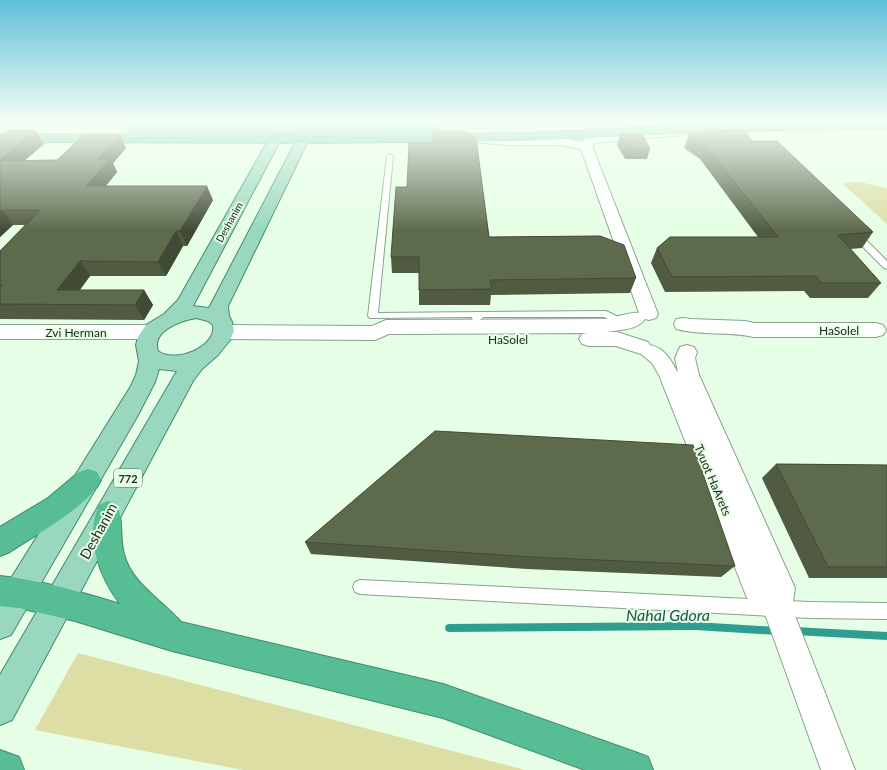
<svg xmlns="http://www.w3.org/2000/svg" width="887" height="770" font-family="Lato,sans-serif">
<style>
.green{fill:#dddea3}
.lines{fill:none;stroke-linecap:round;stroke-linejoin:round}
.stream{fill:#2f9e90;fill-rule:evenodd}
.lane-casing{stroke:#88a389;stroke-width:2}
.street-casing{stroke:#88a389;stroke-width:2}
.primary-casing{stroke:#448a6c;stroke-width:2}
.highway-casing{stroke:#448a6c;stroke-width:2}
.lane{fill:#fff;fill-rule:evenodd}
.street{fill:#fff;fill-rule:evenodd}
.primary{fill:#9ad7bf;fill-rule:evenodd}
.highway{fill:#57bd95;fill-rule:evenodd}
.highway-bridge-casing{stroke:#448a6c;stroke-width:16;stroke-linecap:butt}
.highway-bridge{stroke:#57bd95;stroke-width:14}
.wall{fill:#505b41}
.shaded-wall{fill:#414a35}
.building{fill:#5d6a4c;stroke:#414a35}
.labels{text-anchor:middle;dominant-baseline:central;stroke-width:4;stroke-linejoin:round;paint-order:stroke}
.far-street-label{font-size:10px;fill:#202b21;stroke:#e6fee6}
.shield{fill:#e6fee6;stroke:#5b6a5c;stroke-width:1}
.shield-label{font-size:11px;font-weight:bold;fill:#202b21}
.street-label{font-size:12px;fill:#202b21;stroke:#e6fee6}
.near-street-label{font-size:14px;fill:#202b21;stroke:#e6fee6}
.near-water-label{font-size:16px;font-style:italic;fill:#19564f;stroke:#e6fee6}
</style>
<rect width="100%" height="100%" fill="#e6fee6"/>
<!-- green -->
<path class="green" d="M 860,182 L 887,188 L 887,224 L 842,183 Z
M 78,653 L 525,770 L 243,770 L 35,730 Z"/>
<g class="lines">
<!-- stream -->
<path class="stream" d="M 695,622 L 777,627 L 780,628 L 781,631 L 780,634 L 777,635 L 695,630 L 449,632 L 446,631 L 445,628 L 446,625 L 449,624 Z
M 795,627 L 887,632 L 887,640 L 795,635 L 792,634 L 791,631 L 792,628 Z"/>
<!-- lane casing -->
<g class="lane-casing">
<path id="lane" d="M 0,123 L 143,124 L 146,126 L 143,128 L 0,126 Z
M 544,123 L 666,123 L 663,125 L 428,129 L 425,127 L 428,125 Z
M 390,154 L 393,156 L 378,313 L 606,311 L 627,321 L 629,323 L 627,325 L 621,325 L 604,317 L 484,317 L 476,322 L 473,321 L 472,317 L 370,318 L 368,316 L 387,156 Z
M 852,232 L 858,232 L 887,261 L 887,269 L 884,268 L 852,236 Z
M 360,580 L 810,602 L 887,603 L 887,619 L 810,618 L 360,594 L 355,592 L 353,587 L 355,582 Z"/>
</g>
<!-- street casing -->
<g class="street-casing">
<path id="street" d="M 679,128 L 683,129 L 685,132 L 683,135 L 595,143 L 592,146 L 658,314 L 656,318 L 649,320 L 645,319 C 638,330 618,330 607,332 L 617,332 L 648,342 L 650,345 C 665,348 671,360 678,373 L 675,358 L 680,347 L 687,345 L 694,347 L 697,352 L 695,358 L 699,375 L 795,588 L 792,608 L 855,770 L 821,770 L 766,617 L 747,598 L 659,375 L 652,363 L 641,354 L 616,346 L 589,346 L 582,344 L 579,339 L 582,334 L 588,333 L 389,334 L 375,340 L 225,339 L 218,337 L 215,332 L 218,327 L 225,325 L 372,326 L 386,320 L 605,319 C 613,318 634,311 639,313 L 581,149 L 560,145 L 506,145 L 473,142 L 469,141 L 467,138 L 469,135 L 473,134 L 506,137 L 560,137 L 582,142 L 584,139 L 593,136 Z
M 683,318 L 691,319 L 745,321 L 754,323 L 876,323 L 883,325 L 886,330 L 883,335 L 876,337 L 754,337 C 728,331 702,336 676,329 L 674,324 L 676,319 Z
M 0,325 L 152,325 L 159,327 L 162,332 L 159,337 L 152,339 L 0,339 Z"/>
</g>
<!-- primary casing -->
<g class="primary-casing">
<path id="primary" d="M 273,123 L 285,123 L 281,139 L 193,306 L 209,308 L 297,139 L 302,123 L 314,123 L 309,139 L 228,306 L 229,316 L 232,322 L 234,331 L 230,340 L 218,355 L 202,369 L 193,381 L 12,720 L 0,725 L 0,675 L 177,371 L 159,369 L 155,382 L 138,415 L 11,635 L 0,639 L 0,596 L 131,386 L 136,375 L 139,361 L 136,345 L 138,337 L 146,325 L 164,314 L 178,300 L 269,139 ZM 196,318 L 208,321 L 213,325 C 217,347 175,364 158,351 C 151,331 180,321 196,318 Z"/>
</g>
<!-- highway casing -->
<g class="highway-casing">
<path id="highway" d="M 751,123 L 887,123 L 887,129 L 771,130 L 520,141 L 303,143 L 0,142 L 0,134 L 303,135 L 520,133 Z
M 88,469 L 97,472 L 101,480 C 88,507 35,535 10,552 L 0,556 L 0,527 L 48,498 L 79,472 Z
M 108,501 L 117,505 C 124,520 119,537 124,554 C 131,583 162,600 181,622 L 443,684 L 635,752 L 648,757 L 653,770 L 585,770 L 443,718 L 172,651 L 75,621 L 19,608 L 0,606 L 0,576 C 41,580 81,592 120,604 C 100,577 84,538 99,505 Z
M 0,750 L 19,757 L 24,770 L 0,770 Z"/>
</g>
<!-- lane -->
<use href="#lane" class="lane"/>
<!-- street -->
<use href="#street" class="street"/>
<!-- primary -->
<use href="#primary" class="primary"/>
<!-- highway -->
<use href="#highway" class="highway"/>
<!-- highway-bridge casing -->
<g class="highway-bridge-casing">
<path id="highway-bridge" d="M 134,131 L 286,128 L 437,132"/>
</g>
<!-- highway-bridge -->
<use href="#highway-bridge" class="highway-bridge"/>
</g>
<!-- wall -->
<path class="wall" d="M 35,130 L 44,144 L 24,161 L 57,160 L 126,148 L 113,163 L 117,172 L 106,186 L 213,200 L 187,246 L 183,246 L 166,276 L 90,276 L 80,290 L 144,290 L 153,305 L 144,320 L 0,319 L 0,251 L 26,225 L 13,225 L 0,237 L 1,136 Z
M 620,134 L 650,149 L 647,159 L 625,159 L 617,145 Z
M 689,134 L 752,141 L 873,232 L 862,248 L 850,249 L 881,283 L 868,298 L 810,298 L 804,291 L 665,292 L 651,263 L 657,248 L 758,237 L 700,159 L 684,148 Z
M 433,143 L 489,237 L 636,278 L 630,293 L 491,295 L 490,305 L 419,305 L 419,273 L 392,273 L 391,257 L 407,187 Z
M 776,464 L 887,465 L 887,578 L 809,578 L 762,478 Z
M 305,542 L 735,566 L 721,577 L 527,569 L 311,554 Z"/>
<!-- shaded-wall -->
<path class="shaded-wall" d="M 35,130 L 44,144 L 8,175 L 0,163 L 0,160 Z
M 120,135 L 126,148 L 113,163 L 117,172 L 94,200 L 86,186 L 97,159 Z
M 207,186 L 213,200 L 187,246 L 180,231 Z
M 2,210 L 13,225 L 0,237 L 0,212 Z
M 176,231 L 183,246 L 166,276 L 158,262 Z
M 80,261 L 90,276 L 68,305 L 57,290 Z
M 144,290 L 153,305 L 144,320 L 135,305 Z"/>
<!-- building -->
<path class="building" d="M 8,130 L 35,130 L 0,160 L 0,136 L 1,136 Z
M 744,130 L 752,141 L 777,141 L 873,232 L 838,235 L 881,283 L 821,283 L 816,276 L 672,277 L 657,248 L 670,237 L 778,237 L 705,145 L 689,134 L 708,131 Z
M 433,131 L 463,131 L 476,138 L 489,237 L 600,236 L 624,245 L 636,278 L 490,280 L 492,289 L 419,290 L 419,257 L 391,257 L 396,187 L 407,187 L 409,143 L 433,143 Z
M 620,134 L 642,134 L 650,149 L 628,149 Z
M 84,135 L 120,135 L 97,159 L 110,159 L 86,186 L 207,186 L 180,231 L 176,231 L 158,262 L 80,261 L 57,290 L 144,290 L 135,305 L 0,304 L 0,287 L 2,285 L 0,285 L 0,251 L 40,210 L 2,210 L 0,212 L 0,161 L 57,160 Z
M 435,431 L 693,445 L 735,566 L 531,557 L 305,542 Z
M 776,464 L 887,465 L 887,567 L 828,567 Z"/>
<!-- sky -->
<linearGradient id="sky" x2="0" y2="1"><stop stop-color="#61bfd8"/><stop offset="0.53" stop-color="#f4fff4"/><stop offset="1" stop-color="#f4fff4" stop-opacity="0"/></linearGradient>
<rect width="887" height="231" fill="url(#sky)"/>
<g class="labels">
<!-- far-street labels -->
<g class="far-street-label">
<text transform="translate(229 222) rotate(-61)">Deshanim</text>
</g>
<!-- shield labels -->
<rect class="shield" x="114" y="469" width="28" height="18" rx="3"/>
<g class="shield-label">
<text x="128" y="478">772</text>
</g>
<!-- street labels -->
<g class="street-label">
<text x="839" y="330">HaSolel</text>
<text x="76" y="332">Zvi Herman</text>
<text x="508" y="339">HaSolel</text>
<text transform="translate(713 480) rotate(67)">Tvuot HaArets</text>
</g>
<!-- near-street labels -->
<g class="near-street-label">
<text transform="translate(98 531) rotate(-61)">Deshanim</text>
</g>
<!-- near-water labels -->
<g class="near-water-label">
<text x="668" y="614">Nahal Gdora</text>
</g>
</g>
</svg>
